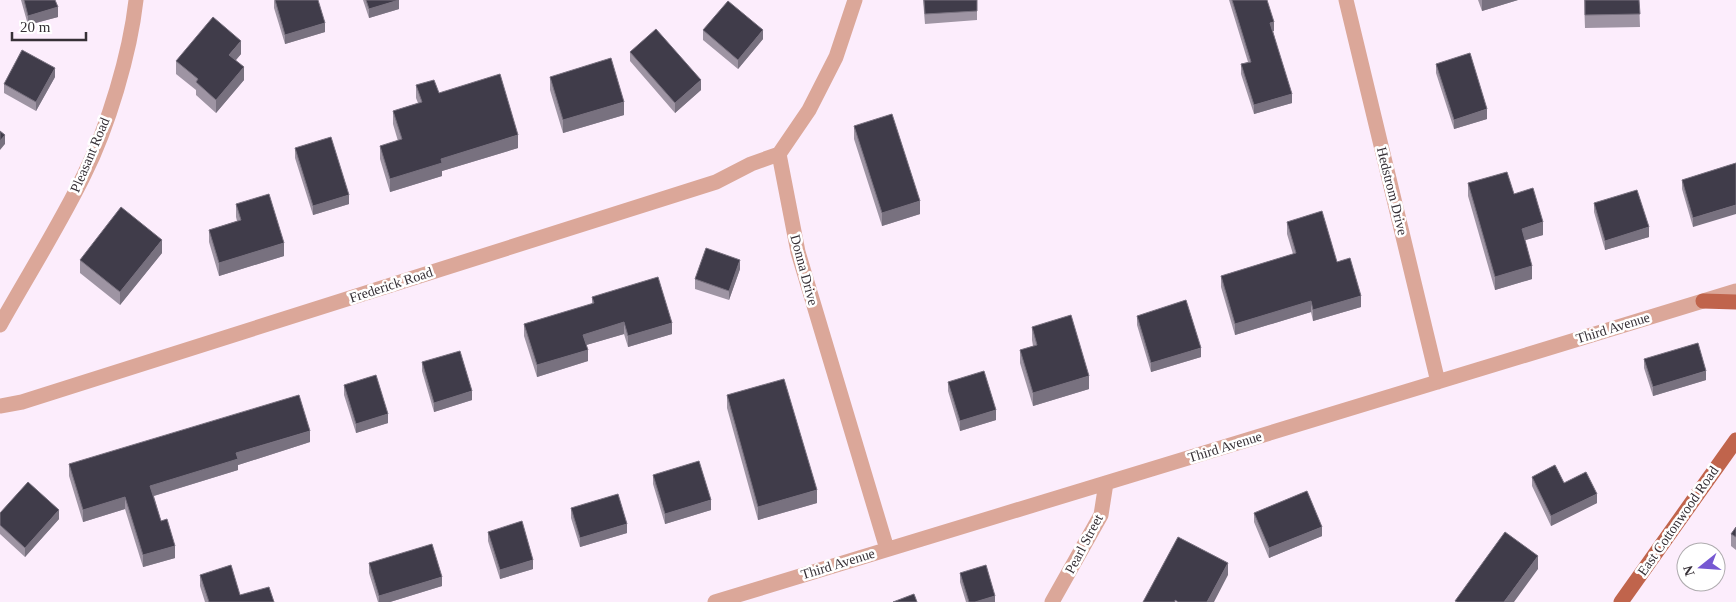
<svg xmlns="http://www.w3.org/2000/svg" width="1736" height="602" font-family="'Times New Roman',serif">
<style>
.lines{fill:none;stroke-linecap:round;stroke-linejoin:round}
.minor{stroke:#dba799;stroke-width:15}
.major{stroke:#c0644c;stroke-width:15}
.wall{fill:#9e94a3}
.shaded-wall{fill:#78717f}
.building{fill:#403c4a;stroke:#78717f}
.labels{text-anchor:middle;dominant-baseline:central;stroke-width:5;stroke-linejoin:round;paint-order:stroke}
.street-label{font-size:14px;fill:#363036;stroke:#fff}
</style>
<rect width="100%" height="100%" fill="#fcedfc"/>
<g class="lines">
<!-- minor -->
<path class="minor" d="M 855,0 L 836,57 L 809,110 L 779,154 L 798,252 L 887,549
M 1346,0 L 1438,382
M 0,325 C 28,275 59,226 84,175 C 108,127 130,54 136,0
M 0,406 L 22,402 L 716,182 L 751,164 L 779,154
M 715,602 L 1736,291
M 1052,602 L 1101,515 L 1106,483"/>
<!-- major -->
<path class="major" d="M 1703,301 L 1736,302
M 1621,602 L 1736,440"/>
</g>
<!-- wall -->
<path class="wall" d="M 21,0 L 55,0 L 58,17 L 28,25 Z
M 274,0 L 325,32 L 285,44 L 274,8 Z
M 363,0 L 399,0 L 399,9 L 369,18 Z
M 923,0 L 977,0 L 977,20 L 925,24 Z
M 1229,0 L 1267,0 L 1274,31 L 1273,31 L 1292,103 L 1254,114 L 1241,74 L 1241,64 L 1248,62 Z
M 1478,0 L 1518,0 L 1482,11 Z
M 1584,0 L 1639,0 L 1640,27 L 1585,28 Z
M 703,30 L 763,39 L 738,69 L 703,40 Z
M 630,52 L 701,90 L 675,113 L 630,61 Z
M 241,54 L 236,60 L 244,80 L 216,113 L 196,95 L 196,90 L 176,74 L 176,61 Z
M 1436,64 L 1487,119 L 1454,129 L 1436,73 Z
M 55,77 L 36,111 L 4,93 L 4,84 Z
M 550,77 L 624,115 L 563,133 L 550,90 Z
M 416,85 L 439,93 L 518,148 L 442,171 L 442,176 L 390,192 L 380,159 L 380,146 L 398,141 L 393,124 L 393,111 L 418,103 L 416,98 Z
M 854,126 L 920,214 L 882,226 L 854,139 Z
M 295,148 L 349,204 L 313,215 L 295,158 Z
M 1736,163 L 1693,227 L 1682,189 L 1682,180 Z
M 1468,183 L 1514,194 L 1543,235 L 1525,240 L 1532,279 L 1495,290 L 1468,196 Z
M 1594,203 L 1649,237 L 1605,250 L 1594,212 Z
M 236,204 L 284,256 L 219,276 L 209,242 L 209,230 L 237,221 L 236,217 Z
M 1287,222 L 1337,262 L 1361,307 L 1313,321 L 1311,312 L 1235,335 L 1221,287 L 1221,276 L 1293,254 L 1287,234 Z
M 162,253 L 120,305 L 80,273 L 80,260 Z
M 740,269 L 729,300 L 695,289 L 695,279 Z
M 592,297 L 672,334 L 628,347 L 624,334 L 586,345 L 588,361 L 537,377 L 524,336 L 524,324 L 592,304 Z
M 1137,316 L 1201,357 L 1151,372 L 1137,325 Z
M 1032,327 L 1089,389 L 1033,406 L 1020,363 L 1020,350 L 1033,346 L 1032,340 Z
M 1644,359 L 1706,380 L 1653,396 L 1644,368 Z
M 422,362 L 472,400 L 434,412 L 422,371 Z
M 948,382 L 996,420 L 960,431 L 948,391 Z
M 344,385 L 388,423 L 356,433 L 344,395 Z
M 727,395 L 817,503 L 758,520 L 727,408 Z
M 310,442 L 238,465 L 238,470 L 154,496 L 161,521 L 175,558 L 143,567 L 125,509 L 83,522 L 69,476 L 69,464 Z
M 653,475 L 711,510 L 665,524 L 653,484 Z
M 1532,477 L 1564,483 L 1597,503 L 1551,526 L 1532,486 Z
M 571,508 L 627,533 L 580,547 L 571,518 Z
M 0,513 L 59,519 L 25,557 L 0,534 Z
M 1254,513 L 1322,536 L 1269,558 L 1254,522 Z
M 1736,527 L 1736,550 L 1731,546 L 1731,534 Z
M 488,532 L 533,569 L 500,579 L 488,541 Z
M 369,563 L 442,586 L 390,602 L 378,602 L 369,573 Z
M 960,573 L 995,602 L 966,602 L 960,582 Z
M 200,575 L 240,595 L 274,602 L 205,602 L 200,586 Z"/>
<!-- shaded-wall -->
<path class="shaded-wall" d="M 399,0 L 399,9 L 369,18 L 369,9 Z
M 1482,0 L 1518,0 L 1482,11 Z
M 58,7 L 58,17 L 28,25 L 28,16 Z
M 1274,22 L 1274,31 L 1270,32 L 1270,23 Z
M 325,23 L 325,32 L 285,44 L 285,35 Z
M 763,30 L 763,39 L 738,69 L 738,60 Z
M 241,41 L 241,54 L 229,68 L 229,55 Z
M 244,67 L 244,80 L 216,113 L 216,100 Z
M 55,68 L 55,77 L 36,111 L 36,102 Z
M 701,80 L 701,90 L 675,113 L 675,103 Z
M 1292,94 L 1292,103 L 1254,114 L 1254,105 Z
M 624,102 L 624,115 L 563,133 L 563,120 Z
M 1487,109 L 1487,119 L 1454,129 L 1454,120 Z
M 5,135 L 5,144 L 0,150 L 0,141 Z
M 518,135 L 518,148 L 442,171 L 442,176 L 390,192 L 390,179 L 441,159 Z
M 349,195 L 349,204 L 313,215 L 313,206 Z
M 920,201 L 920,214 L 882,226 L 882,213 Z
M 1736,205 L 1736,214 L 1693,227 L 1693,218 Z
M 1543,222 L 1543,235 L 1522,241 L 1522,229 Z
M 1649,227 L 1649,237 L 1605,250 L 1605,241 Z
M 162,240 L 162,253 L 120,305 L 120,292 Z
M 284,243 L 284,256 L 219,276 L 219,263 Z
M 740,260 L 740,269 L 729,300 L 729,291 Z
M 1532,266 L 1532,279 L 1495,290 L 1495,277 Z
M 1361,296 L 1361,307 L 1313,321 L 1313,310 Z
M 1311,301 L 1311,312 L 1235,335 L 1235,324 Z
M 624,322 L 624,334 L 583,346 L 583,335 Z
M 672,323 L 672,334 L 628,347 L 628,336 Z
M 1201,348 L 1201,357 L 1151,372 L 1151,363 Z
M 588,350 L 588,361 L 537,377 L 537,365 Z
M 1706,371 L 1706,380 L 1653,396 L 1653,387 Z
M 1089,376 L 1089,389 L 1033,406 L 1033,393 Z
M 472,391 L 472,400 L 434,412 L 434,403 Z
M 996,410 L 996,420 L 960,431 L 960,421 Z
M 388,414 L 388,423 L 356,433 L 356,424 Z
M 310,431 L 310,442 L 238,465 L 238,470 L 150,497 L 150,486 L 236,453 Z
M 817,490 L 817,503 L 758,520 L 758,507 Z
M 1597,494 L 1597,503 L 1551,526 L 1551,516 Z
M 125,497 L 125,509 L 83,522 L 83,510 Z
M 711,500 L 711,510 L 665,524 L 665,514 Z
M 59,510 L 59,519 L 25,557 L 25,548 Z
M 627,524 L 627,533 L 580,547 L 580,538 Z
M 1322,527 L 1322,536 L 1269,558 L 1269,548 Z
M 175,546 L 175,558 L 143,567 L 143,555 Z
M 1538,556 L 1538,569 L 1514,602 L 1504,602 Z
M 533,560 L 533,569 L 500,579 L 500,570 Z
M 1228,563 L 1228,575 L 1214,602 L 1207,602 Z
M 442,577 L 442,586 L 390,602 L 379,602 L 379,596 Z
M 995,596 L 995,602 L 975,602 Z"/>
<!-- building -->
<path class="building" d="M 24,0 L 55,0 L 58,7 L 28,16 Z
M 275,0 L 318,0 L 325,23 L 285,35 Z
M 366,0 L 399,0 L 369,9 Z
M 924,0 L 977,0 L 977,11 L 925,14 Z
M 1232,0 L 1267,0 L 1274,22 L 1270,23 L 1292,94 L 1254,105 L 1241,64 L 1251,62 Z
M 1585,0 L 1639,0 L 1640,14 L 1585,15 Z
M 728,1 L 763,30 L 738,60 L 703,30 Z
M 213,17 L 241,41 L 229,55 L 244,67 L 216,100 L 196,82 L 198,79 L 176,61 Z
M 656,29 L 701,80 L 675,103 L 630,52 Z
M 22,50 L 55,68 L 36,102 L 4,84 Z
M 1470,53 L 1487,109 L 1454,120 L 1436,64 Z
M 611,58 L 624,102 L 563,120 L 550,77 Z
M 500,74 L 518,135 L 441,159 L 442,163 L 390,179 L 380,146 L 402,139 L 393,111 L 422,102 L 416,85 L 434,80 L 439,93 Z
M 892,114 L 920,201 L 882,213 L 854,126 Z
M 0,131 L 5,135 L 0,141 Z
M 331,137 L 349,195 L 313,206 L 295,148 Z
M 1736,163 L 1736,205 L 1693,218 L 1682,180 Z
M 1507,172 L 1514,194 L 1533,188 L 1543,222 L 1522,229 L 1532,266 L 1495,277 L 1468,183 Z
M 1637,190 L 1649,227 L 1605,241 L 1594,203 Z
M 269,194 L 284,243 L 219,263 L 209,230 L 241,220 L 236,204 Z
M 121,207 L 162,240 L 120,292 L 80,260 Z
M 1322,211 L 1337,262 L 1350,258 L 1361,296 L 1313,310 L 1311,301 L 1235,324 L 1221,276 L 1296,253 L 1287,222 Z
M 706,248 L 740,260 L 729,291 L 695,279 Z
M 658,277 L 672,323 L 628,336 L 624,322 L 583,335 L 588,350 L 537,365 L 524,324 L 594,303 L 592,297 Z
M 1186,300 L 1201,348 L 1151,363 L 1137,316 Z
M 1071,315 L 1089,376 L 1033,393 L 1020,350 L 1037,345 L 1032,327 Z
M 1698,343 L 1706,371 L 1653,387 L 1644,359 Z
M 460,351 L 472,391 L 434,403 L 422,362 Z
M 984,371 L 996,410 L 960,421 L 948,382 Z
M 376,375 L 388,414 L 356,424 L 344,385 Z
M 784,379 L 817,490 L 758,507 L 727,395 Z
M 299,395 L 310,431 L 236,453 L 238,459 L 150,486 L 161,521 L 167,519 L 175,546 L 143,555 L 125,497 L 83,510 L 69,464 Z
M 699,461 L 711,500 L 665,514 L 653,475 Z
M 1555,465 L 1564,483 L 1586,472 L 1597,494 L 1551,516 L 1532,477 Z
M 28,482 L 59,510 L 25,548 L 0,525 L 0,513 Z
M 1307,491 L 1322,527 L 1269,548 L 1254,513 Z
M 618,494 L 627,524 L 580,538 L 571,508 Z
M 522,521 L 533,560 L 500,570 L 488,532 Z
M 1736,527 L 1736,537 L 1731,534 Z
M 1505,532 L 1538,556 L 1504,602 L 1457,602 L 1455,601 Z
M 1178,537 L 1228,563 L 1207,602 L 1178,602 L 1175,600 L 1175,602 L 1143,602 Z
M 432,544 L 442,577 L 379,596 L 369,563 Z
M 231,565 L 240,595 L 269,587 L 274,602 L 209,602 L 200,575 Z
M 986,565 L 995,596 L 975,602 L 969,602 L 960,573 Z
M 914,594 L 917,602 L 893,602 Z"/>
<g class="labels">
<!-- street labels -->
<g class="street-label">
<text transform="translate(90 155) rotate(-67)">Pleasant Road</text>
<text transform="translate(1392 191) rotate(76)">Hedstrom Drive</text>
<text transform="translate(804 270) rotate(75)">Donna Drive</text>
<text transform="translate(391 285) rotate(-18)">Frederick Road</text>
<text transform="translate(1613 328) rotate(-17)">Third Avenue</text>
<text transform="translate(1225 447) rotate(-17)">Third Avenue</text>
<text transform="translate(1678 521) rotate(-55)">East Cottonwood Road</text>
<text transform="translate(1084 544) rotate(-62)">Pearl Street</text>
<text transform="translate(838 564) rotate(-17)">Third Avenue</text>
</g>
</g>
<!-- north arrow -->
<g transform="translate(1701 567) rotate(253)"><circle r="24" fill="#ffffff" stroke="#afacaf"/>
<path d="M0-4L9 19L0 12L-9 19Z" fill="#7658d2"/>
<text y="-8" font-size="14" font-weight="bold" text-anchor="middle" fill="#363036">N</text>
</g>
<!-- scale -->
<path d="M12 32v8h74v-8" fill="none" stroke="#363036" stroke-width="2.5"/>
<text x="20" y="32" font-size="15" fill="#363036" stroke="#ffffff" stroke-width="4" paint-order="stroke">20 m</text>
</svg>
